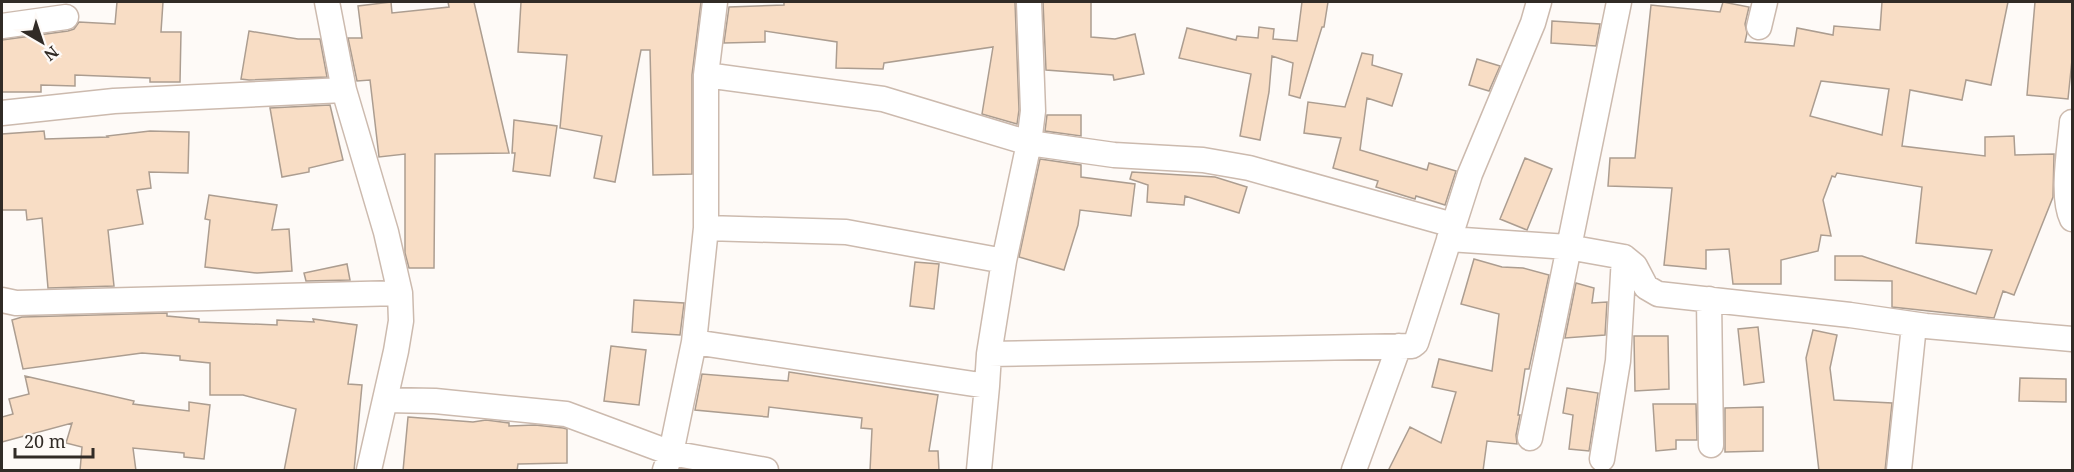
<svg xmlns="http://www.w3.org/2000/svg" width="2074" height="472" font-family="'Noto Serif',serif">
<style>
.building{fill:#f8ddc5;stroke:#ac9d90;stroke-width:1.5;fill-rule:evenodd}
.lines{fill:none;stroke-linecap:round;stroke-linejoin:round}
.minor-casing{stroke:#ccbaae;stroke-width:27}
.minor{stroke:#fff;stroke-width:24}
</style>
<rect width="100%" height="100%" fill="#fefaf7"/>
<!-- building -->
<path class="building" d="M 117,2 L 163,2 L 161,32 L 181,32 L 180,82 L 150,82 L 150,78 L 75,75 L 75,86 L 41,85 L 41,92 L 2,92 L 2,40 L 68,31 L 74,29 L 79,22 L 115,24 Z
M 391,2 L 392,13 L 449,7 L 448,2 L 474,2 L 509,153 L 435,154 L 434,268 L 409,268 L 405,253 L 405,154 L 379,157 L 370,80 L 357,81 L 348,38 L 362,38 L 358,6 Z
M 521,2 L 701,2 L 692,75 L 692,174 L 653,175 L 650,50 L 641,50 L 615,182 L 594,178 L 602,136 L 560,128 L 567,55 L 518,52 Z
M 784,2 L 1015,2 L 1019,110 L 1017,124 L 982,114 L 993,47 L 884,63 L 883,69 L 836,68 L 837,42 L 765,31 L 765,42 L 724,43 L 729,7 L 784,5 Z
M 1043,2 L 1091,2 L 1091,37 L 1115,39 L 1135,34 L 1144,74 L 1114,80 L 1113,75 L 1046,70 Z
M 1302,2 L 1328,2 L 1324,27 L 1322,27 L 1300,98 L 1289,95 L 1293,63 L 1272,56 L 1269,92 L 1260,140 L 1240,136 L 1251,74 L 1179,58 L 1187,28 L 1236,40 L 1237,36 L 1258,38 L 1259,27 L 1274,29 L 1273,39 L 1297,41 Z
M 1723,2 L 1749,7 L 1745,24 L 1747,33 L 1745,42 L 1794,46 L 1797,28 L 1833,35 L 1834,26 L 1880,30 L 1882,2 L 2008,2 L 1991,85 L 1966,80 L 1962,100 L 1910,90 L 1902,146 L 1985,156 L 1985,137 L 2014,136 L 2015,155 L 2054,154 L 2053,197 L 2014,295 L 2003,291 L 1994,318 L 1892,307 L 1892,281 L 1835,280 L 1835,256 L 1862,256 L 1976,294 L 1992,250 L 1916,243 L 1922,187 L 1837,173 L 1835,177 L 1832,176 L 1823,200 L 1831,236 L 1821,235 L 1818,251 L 1781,260 L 1781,284 L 1733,284 L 1729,249 L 1706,250 L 1706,269 L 1664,265 L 1672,188 L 1608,186 L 1610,158 L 1635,158 L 1651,5 L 1720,12 ZM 1821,81 L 1889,89 L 1882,135 L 1810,116 Z
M 2035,2 L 2073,2 L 2073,50 L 2068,99 L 2027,95 Z
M 1552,21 L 1600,24 L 1596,46 L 1551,43 Z
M 249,31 L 298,39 L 320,39 L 327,77 L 249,80 L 241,79 Z
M 1362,53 L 1373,55 L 1372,65 L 1402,74 L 1392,106 L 1367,98 L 1360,150 L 1427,170 L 1429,163 L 1456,171 L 1445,205 L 1416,196 L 1415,199 L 1376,187 L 1378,181 L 1333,168 L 1341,138 L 1304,133 L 1308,102 L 1345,107 Z
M 1477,59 L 1500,66 L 1489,91 L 1469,85 Z
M 330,105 L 343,160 L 309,168 L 309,172 L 282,177 L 270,108 Z
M 1047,115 L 1081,115 L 1081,136 L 1045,131 Z
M 514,120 L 557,126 L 550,176 L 513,171 L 515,153 L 512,153 Z
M 44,131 L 45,139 L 108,137 L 107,136 L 150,131 L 189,132 L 188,173 L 149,172 L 151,188 L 137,190 L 143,224 L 108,230 L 114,286 L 48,288 L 42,218 L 27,220 L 26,210 L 2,210 L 2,134 Z
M 1525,158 L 1552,169 L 1527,230 L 1500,219 Z
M 1040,159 L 1081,165 L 1081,177 L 1135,184 L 1131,216 L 1080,210 L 1078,225 L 1064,270 L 1019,257 Z
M 1132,172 L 1215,177 L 1247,187 L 1239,213 L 1185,196 L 1184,205 L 1147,202 L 1148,185 L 1130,179 Z
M 209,195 L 277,205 L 272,230 L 289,229 L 292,271 L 257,273 L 205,267 L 210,220 L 205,219 Z
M 1474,259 L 1502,267 L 1523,268 L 1549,275 L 1529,369 L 1525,369 L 1518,415 L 1520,415 L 1516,435 L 1517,444 L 1487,441 L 1483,471 L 1388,471 L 1410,427 L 1441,443 L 1456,392 L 1432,387 L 1439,359 L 1492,371 L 1499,314 L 1461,304 Z
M 915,262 L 939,264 L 934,309 L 910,306 Z
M 347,264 L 350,280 L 306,281 L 304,273 Z
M 1576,283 L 1594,288 L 1592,303 L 1607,302 L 1605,335 L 1565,338 Z
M 634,300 L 684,303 L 680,335 L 632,332 Z
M 167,313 L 167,316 L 199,319 L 199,322 L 277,325 L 277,320 L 314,322 L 313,319 L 357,325 L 348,384 L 362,385 L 354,471 L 284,471 L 296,409 L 243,395 L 210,395 L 210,363 L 180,360 L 180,356 L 142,353 L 23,369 L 12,320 L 22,317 Z
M 1758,327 L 1764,382 L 1744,385 L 1738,329 Z
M 1813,330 L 1837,335 L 1830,368 L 1834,400 L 1892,403 L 1885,471 L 1819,471 L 1806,358 Z
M 1634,336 L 1668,336 L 1669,389 L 1635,391 Z
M 611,346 L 646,350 L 639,405 L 604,401 Z
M 789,372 L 938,395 L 929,451 L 938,451 L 939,471 L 870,471 L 872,429 L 861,428 L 862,418 L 769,407 L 768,417 L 695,410 L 702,374 L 788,381 Z
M 25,376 L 134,401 L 133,404 L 189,411 L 189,402 L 210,405 L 204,459 L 184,457 L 184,453 L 133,448 L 136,471 L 80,471 L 82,447 L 66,443 L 72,423 L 2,442 L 2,417 L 13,414 L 9,399 L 29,394 Z
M 2020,378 L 2066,379 L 2066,402 L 2019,401 Z
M 1567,388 L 1598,393 L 1589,451 L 1569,449 L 1573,415 L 1563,413 Z
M 1653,404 L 1696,404 L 1697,440 L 1676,440 L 1676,449 L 1656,451 Z
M 1763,407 L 1763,451 L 1725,452 L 1725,408 Z
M 408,417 L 473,422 L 486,420 L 509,423 L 509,426 L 535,425 L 563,428 L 567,429 L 567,463 L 518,464 L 517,471 L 403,471 Z"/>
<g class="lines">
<!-- minor casing -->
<g class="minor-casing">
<path id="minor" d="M 327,2 L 344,90 L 386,232 L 400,293 L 401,321 L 396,351 L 369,470
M 2,26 L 66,17
M 1759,27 L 1765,2
M 706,75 L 883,99 L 1029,143 L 1114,155 L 1203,160 L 1249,168 L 1453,225
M 2,113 L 114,101 L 344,90
M 2072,122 C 2070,146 2061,197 2072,219
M 706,228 L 846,232 L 1004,261 L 1029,143 L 1033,111 L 1029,2
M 1449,239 L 1568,247 L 1624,257 L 1635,266 L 1646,287 L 1658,294 L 1850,315 L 1926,326 L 2072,339
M 1709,299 L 1711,445
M 2,300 L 16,303 L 400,293
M 694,342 L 987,386 L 989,354 L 1004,261
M 989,354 L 1412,346 L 1416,343 L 1470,174 L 1533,23 L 1539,2
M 385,400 L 435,401 L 566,414 L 671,453 L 766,470
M 1530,438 L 1619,2
M 1602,459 L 1618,361 L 1624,257
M 665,470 L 671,453 L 694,342 L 706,228 L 706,75 L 715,2
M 979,470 L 987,386
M 1354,470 L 1399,346
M 1899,470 L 1914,325"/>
</g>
<!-- minor -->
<use href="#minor" class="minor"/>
</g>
<!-- border -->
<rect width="2074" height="472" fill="none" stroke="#312b26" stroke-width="6"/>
<!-- north arrow -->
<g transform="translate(42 42) rotate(141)" stroke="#fefaf7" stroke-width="4.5" paint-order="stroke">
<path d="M0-4.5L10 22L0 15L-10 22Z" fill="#312b26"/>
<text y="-9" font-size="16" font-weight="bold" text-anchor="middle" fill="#312b26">N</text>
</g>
<!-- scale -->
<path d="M15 448v9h78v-9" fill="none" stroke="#312b26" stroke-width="3"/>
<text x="24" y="448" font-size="18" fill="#312b26" stroke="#fefaf7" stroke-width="4.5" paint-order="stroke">20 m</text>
</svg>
